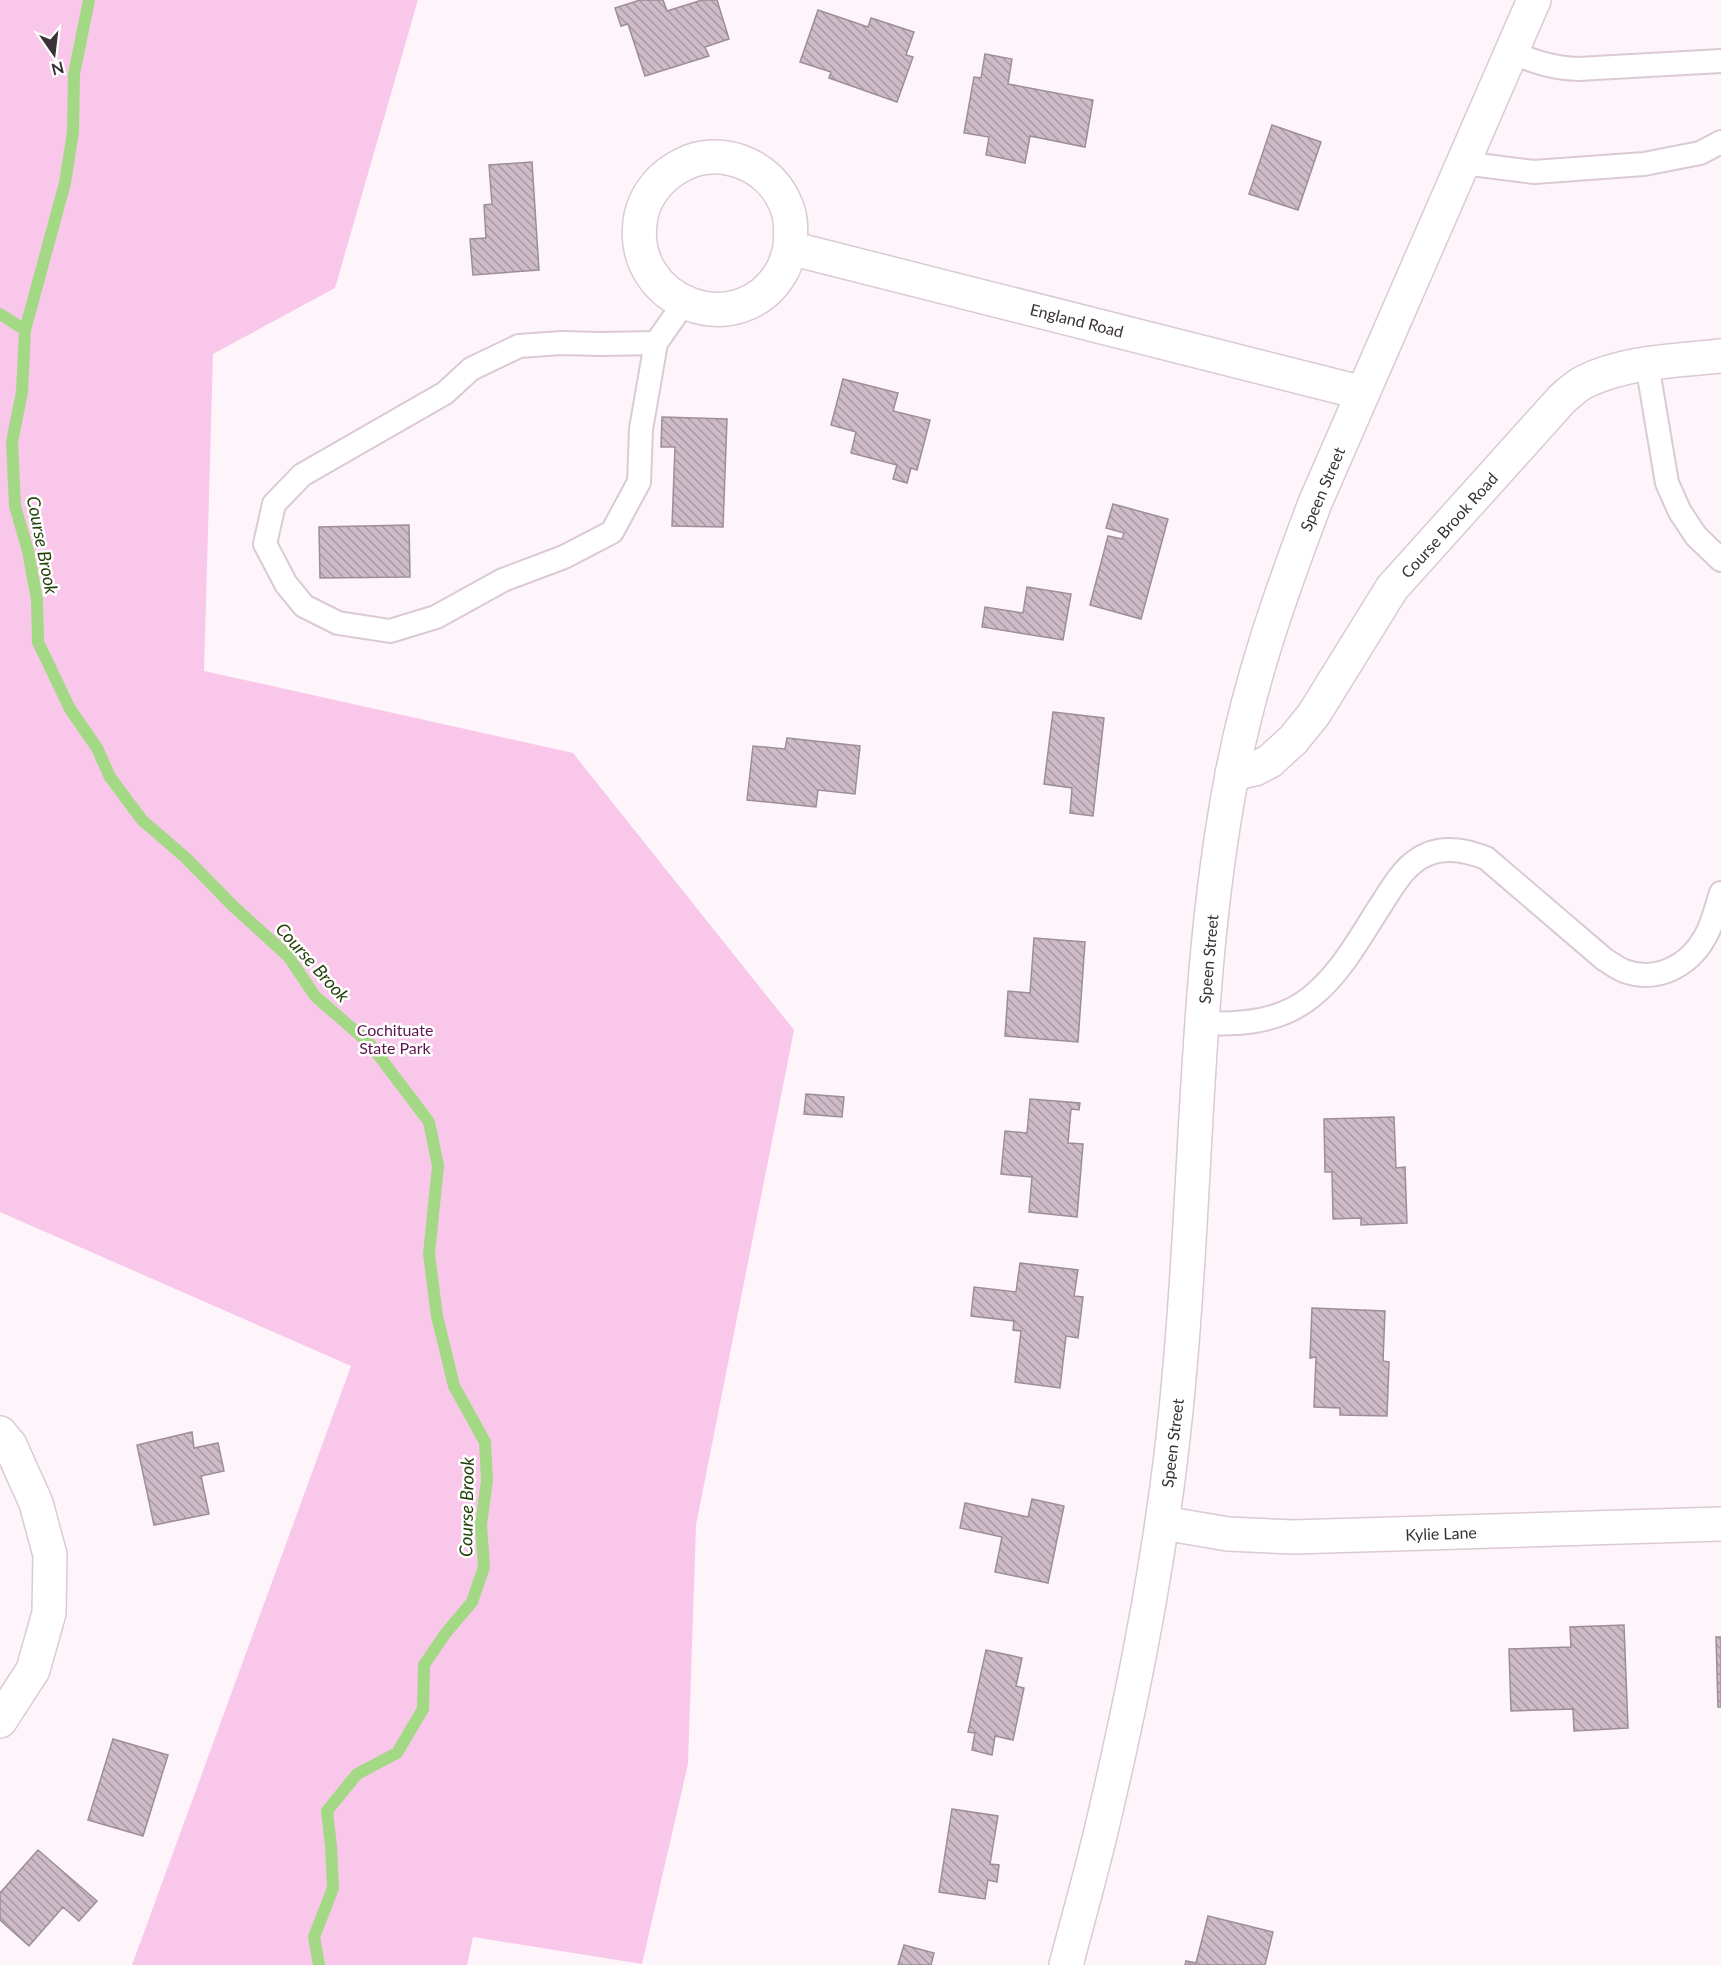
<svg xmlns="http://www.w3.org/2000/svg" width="1721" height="1965" font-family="Lato,sans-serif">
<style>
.park{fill:#f9c7ea}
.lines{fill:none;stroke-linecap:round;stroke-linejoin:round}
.stream{stroke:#a3d885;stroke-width:12}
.building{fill:url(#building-back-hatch);stroke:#9e8d99;stroke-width:1.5}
.lane-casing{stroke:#dcc9d6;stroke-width:26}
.street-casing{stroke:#dcc9d6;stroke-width:36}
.secondary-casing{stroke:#dcc9d6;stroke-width:36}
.lane{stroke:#fff;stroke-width:22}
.street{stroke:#fff;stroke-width:33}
.secondary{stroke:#fff;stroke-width:33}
.labels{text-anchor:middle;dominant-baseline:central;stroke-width:5;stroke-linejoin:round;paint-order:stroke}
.street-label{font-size:16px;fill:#383136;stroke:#fff}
.park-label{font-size:16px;fill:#5d154f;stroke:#fff}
.water-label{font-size:18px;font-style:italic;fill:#1f3f04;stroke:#fff}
</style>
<defs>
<pattern id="building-back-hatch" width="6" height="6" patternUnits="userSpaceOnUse" patternTransform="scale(1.5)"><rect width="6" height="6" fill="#cebbc8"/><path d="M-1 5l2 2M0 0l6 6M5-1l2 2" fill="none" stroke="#a899a3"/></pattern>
</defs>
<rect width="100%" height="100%" fill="#fdf5fa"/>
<!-- park -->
<path class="park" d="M 0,0 L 418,0 L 335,288 L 213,354 L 204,671 L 573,753 L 794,1030 L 696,1525 L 688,1764 L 642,1964 L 473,1937 L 467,1965 L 132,1965 L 351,1366 L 0,1212 Z"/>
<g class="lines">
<!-- stream -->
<path class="stream" d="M 89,0 L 74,74 L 73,132 L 65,183 L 25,330 L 22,392 L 12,442 L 15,506 L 28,551 L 37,600 L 38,642 L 70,709 L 97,748 L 110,777 L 142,820 L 186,858 L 233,906 L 288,956 L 315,996 L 370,1044 L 429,1122 L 438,1166 L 429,1254 L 437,1316 L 454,1386 L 485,1442 L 487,1480 L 481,1525 L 484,1567 L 472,1602 L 445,1634 L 424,1665 L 423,1709 L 397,1753 L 357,1774 L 327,1811 L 331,1846 L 333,1888 L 314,1937 L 319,1965
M 0,314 L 25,330"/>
</g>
<!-- building -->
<path class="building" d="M 640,0 L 663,0 L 667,11 L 702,0 L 717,0 L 729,39 L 705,47 L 709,56 L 645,76 L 628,24 L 621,26 L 615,8 Z
M 818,10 L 868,27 L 871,18 L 914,32 L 906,55 L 913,57 L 897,102 L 829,78 L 831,72 L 800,62 Z
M 985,54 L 1012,59 L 1008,84 L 1093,100 L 1085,147 L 1030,136 L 1025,163 L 986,155 L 989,137 L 964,133 L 974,77 L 981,78 Z
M 1272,125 L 1321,142 L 1298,210 L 1249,194 Z
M 532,162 L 539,270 L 473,275 L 470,239 L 486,238 L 484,205 L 492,204 L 489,165 Z
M 843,379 L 898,393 L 893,411 L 930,420 L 917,470 L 911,468 L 907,483 L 893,479 L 897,465 L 851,453 L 856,432 L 831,425 Z
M 662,417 L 727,419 L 723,527 L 672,526 L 675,447 L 661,447 Z
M 1113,504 L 1168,519 L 1141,619 L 1090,605 L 1108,536 L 1122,539 L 1124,533 L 1106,528 Z
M 409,525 L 410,577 L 320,578 L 319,527 Z
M 1027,587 L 1071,594 L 1063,640 L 982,627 L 985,607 L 1023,613 Z
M 1053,712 L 1104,718 L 1093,816 L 1070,813 L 1072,788 L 1044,784 Z
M 787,738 L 860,746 L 855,794 L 818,790 L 816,807 L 747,800 L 753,746 L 785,749 Z
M 1034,938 L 1085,942 L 1078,1042 L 1005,1036 L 1008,991 L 1030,993 Z
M 806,1094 L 844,1097 L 842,1117 L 804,1114 Z
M 1030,1099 L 1080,1103 L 1079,1110 L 1071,1109 L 1068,1143 L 1083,1144 L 1077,1217 L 1029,1212 L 1032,1177 L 1001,1174 L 1005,1131 L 1027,1133 Z
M 1394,1117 L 1396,1168 L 1405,1167 L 1407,1223 L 1361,1225 L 1361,1218 L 1333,1219 L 1332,1172 L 1325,1172 L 1324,1119 Z
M 1020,1263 L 1078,1270 L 1074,1296 L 1083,1297 L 1078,1338 L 1066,1336 L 1060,1388 L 1015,1382 L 1021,1331 L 1013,1330 L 1014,1321 L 971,1316 L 974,1287 L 1016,1292 Z
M 1312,1308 L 1385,1311 L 1383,1361 L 1389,1362 L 1387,1416 L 1340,1415 L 1340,1408 L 1314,1407 L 1316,1357 L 1310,1358 Z
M 192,1432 L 194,1448 L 218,1443 L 224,1471 L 201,1476 L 209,1514 L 154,1525 L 137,1445 Z
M 1032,1499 L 1064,1506 L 1048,1583 L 995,1572 L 1002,1537 L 960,1528 L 965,1503 L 1028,1517 Z
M 1624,1625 L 1628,1728 L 1574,1731 L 1573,1709 L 1511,1711 L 1509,1649 L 1571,1647 L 1570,1627 Z
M 1716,1637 L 1721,1637 L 1721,1707 L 1718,1707 Z
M 986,1650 L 1022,1658 L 1016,1686 L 1024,1688 L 1013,1740 L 995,1736 L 992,1755 L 972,1750 L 975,1733 L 968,1732 Z
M 113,1739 L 168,1755 L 143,1836 L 88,1820 Z
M 952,1809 L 998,1816 L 990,1864 L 999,1865 L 997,1882 L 988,1880 L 985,1899 L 939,1892 Z
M 38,1850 L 97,1901 L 79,1921 L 63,1907 L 29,1946 L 0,1920 L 0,1893 Z
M 1208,1916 L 1273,1932 L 1265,1965 L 1185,1965 L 1186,1961 L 1196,1963 Z
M 904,1945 L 934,1953 L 931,1965 L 898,1965 Z"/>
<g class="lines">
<!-- lane casing -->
<g class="lane-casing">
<path id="lane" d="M 1511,52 C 1534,62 1553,68 1578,69 L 1721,61
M 1463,163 L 1534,172 L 1644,164 L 1700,153 L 1721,142
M 656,343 L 601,344 L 561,343 L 519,346 L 471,369 L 445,393 L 302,475 L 274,504 L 265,544 L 286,584 L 304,606 L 338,623 L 390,631 L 436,617 L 503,580 L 564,557 L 612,532 L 639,482 L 641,429 L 656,343 L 684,303
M 1647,364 L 1667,483 L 1680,512 L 1696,536 L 1721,560
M 1203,1023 C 1241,1025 1280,1022 1311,997 C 1339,975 1358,941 1377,911 C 1391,890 1404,863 1428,854 C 1447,846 1467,851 1486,858 L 1604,959 C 1610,963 1617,968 1624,971 C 1657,983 1689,966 1705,937 C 1713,924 1716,907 1721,893"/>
</g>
<!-- street casing -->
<g class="street-casing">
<path id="street" d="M 790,248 C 788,255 786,263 783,269 C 742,346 624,304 641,216 C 646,193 662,175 682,165 C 719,145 769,164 785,203 C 792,217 791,232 790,248 L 1363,393
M 1232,774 L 1255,769 L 1270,761 L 1293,740 L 1314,714 L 1392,588 L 1562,399 C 1569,393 1576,386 1584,382 C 1626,361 1676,361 1721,356
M 0,1433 L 10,1445 L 36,1503 L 50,1555 L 49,1613 L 33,1670 L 0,1721
M 1163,1523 L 1228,1534 L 1293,1537 L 1721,1524"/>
</g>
<!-- secondary casing -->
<g class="secondary-casing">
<path id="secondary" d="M 1066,1965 C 1078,1919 1091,1874 1102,1827 C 1137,1679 1166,1530 1179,1378 C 1198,1177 1194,973 1232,775 C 1250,680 1281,593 1315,503 L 1534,0"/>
</g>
<!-- lane -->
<use href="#lane" class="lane"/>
<!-- street -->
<use href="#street" class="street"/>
<!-- secondary -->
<use href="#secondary" class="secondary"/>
</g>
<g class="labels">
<!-- street labels -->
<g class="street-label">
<text transform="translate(1077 320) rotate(14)">England Road</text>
<text transform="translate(1322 489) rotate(-67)">Speen Street</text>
<text transform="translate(1449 525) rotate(-48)">Course Brook Road</text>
<text transform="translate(1208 959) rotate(-85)">Speen Street</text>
<text transform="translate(1172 1443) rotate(-83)">Speen Street</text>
<text transform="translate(1441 1533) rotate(-2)">Kylie Lane</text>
</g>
<!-- park labels -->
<g class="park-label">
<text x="395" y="1029">Cochituate<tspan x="395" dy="18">State Park</tspan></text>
</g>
<!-- water labels -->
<g class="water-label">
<text transform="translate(43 545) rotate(79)">Course Brook</text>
<text transform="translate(313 962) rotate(48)">Course Brook</text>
<text transform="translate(466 1507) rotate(-89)">Course Brook</text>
</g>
</g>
<!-- north arrow -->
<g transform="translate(54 54) rotate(166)" stroke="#ffffff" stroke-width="4.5" paint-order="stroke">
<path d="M0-4.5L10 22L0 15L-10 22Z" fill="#383136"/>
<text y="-9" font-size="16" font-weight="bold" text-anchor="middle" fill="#383136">N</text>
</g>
</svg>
